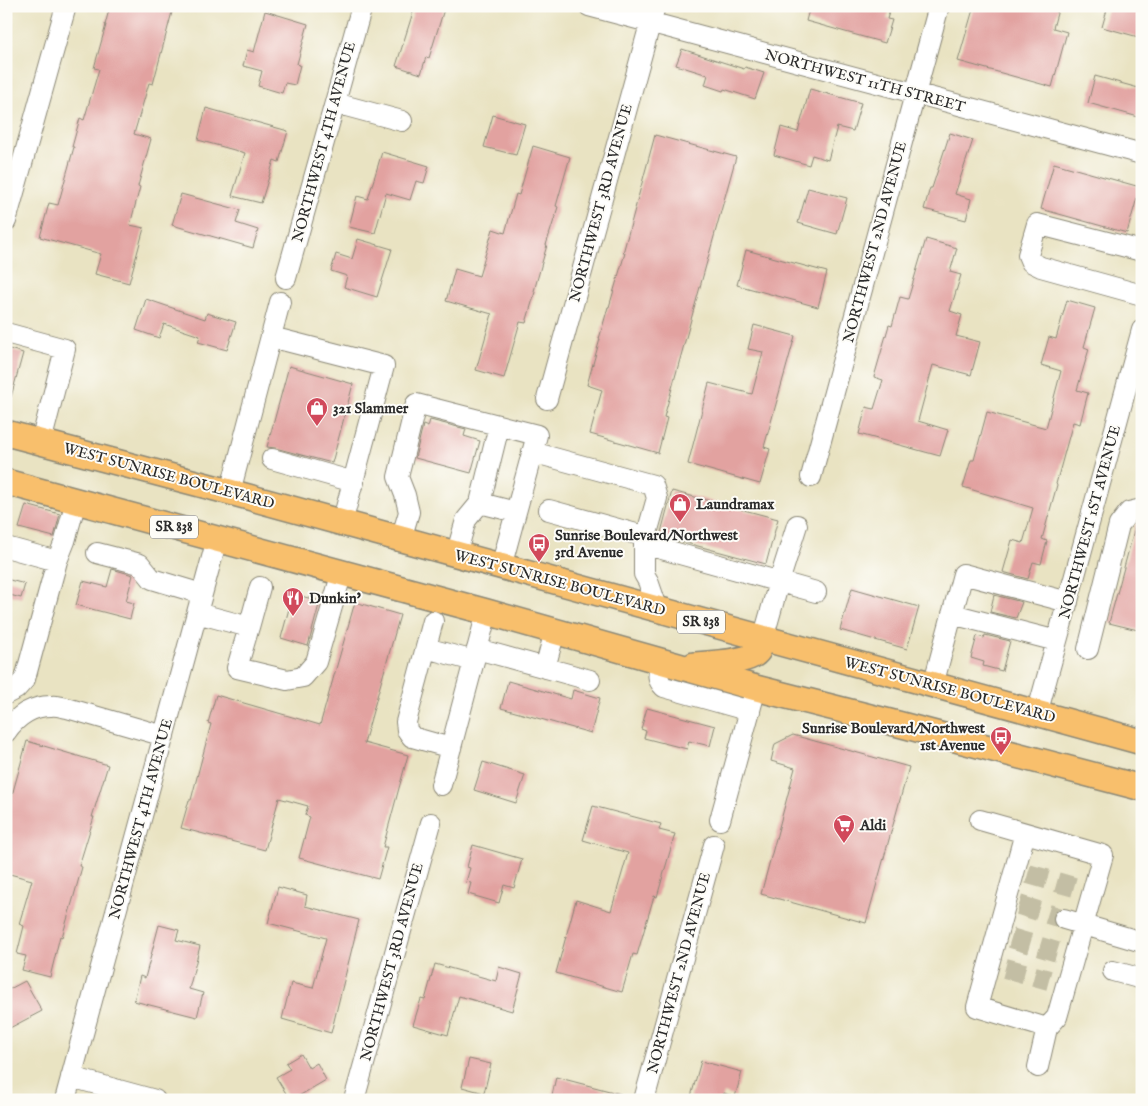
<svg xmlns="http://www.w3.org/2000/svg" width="1148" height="1106" font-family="'IM FELL English',serif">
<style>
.building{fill:#e2a2a0}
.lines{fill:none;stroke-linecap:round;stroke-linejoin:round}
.minor-tunnel{stroke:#c3bea4;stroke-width:20;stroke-dasharray:20 10;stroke-linecap:butt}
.minor-casing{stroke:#8a8776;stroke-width:22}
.major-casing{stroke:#8a8776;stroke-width:28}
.minor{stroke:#fff;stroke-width:20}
.major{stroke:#f8bf6c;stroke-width:25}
.labels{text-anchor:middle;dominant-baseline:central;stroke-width:4;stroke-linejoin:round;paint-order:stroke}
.shield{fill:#fdfcf7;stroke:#6a6a68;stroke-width:1}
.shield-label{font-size:14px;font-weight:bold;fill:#2b2b2b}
.street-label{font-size:15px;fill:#2b2b2b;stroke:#fdfcf7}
.poi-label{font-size:15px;font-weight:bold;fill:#2b2b2b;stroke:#fdfcf7;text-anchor:start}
</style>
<rect width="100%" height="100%" fill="#fdfcf7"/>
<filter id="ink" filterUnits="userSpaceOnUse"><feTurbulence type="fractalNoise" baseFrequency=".02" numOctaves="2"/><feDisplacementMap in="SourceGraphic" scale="10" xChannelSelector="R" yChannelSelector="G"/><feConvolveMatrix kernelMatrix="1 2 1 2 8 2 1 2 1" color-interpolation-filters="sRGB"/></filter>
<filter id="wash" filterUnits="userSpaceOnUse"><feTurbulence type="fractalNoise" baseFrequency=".0096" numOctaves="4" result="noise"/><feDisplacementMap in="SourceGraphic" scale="20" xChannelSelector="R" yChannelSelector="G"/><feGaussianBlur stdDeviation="1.12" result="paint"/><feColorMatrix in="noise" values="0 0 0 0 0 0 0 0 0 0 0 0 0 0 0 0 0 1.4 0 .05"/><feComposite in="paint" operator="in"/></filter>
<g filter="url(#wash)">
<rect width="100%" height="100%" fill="#e9e3c2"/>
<g id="blocks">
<!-- building -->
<path class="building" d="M 110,6 L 153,6 L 172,12 L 153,84 L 149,83 L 134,134 L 151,139 L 138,186 L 140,187 L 130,225 L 144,228 L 129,283 L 95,274 L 101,254 L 40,237 L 49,203 L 58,205 L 74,147 L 72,147 L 80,118 L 84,120 L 99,69 L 94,68 L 106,25 L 105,25 Z
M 415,6 L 445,6 L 429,58 L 426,57 L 421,74 L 396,66 Z
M 810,6 L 891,6 L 887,19 L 892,20 L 885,43 L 806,21 Z
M 974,6 L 1059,6 L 1053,28 L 1067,32 L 1052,87 L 958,61 Z
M 1108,6 L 1142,6 L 1142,38 L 1102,27 Z
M 265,11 L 308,24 L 297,64 L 300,65 L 295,85 L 285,83 L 282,93 L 258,86 L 262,71 L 243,66 L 247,50 L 254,52 Z
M 682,49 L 744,69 L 745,67 L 764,73 L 755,99 L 724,89 L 723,91 L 705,85 L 708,75 L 676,65 Z
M 1095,76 L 1142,89 L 1142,118 L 1088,103 Z
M 810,89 L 861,103 L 853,131 L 837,127 L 828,160 L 812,155 L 809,165 L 774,155 L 781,127 L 798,132 Z
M 206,108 L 288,131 L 279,162 L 274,160 L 261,203 L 232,196 L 245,153 L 198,140 Z
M 493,115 L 525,124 L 516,155 L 484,147 Z
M 950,133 L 973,140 L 955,194 L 971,199 L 966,220 L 924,209 L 930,188 L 932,188 Z
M 655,135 L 736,157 L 664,417 L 667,418 L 658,453 L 590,434 L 602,390 L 587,385 L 600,339 L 599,339 L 608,307 L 609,307 L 625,253 L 623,253 Z
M 533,146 L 570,157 L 556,206 L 558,207 L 546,245 L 547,245 L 534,291 L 535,292 L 526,323 L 520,322 L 504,378 L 476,370 L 492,314 L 446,301 L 455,269 L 479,276 L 493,229 L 505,233 L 516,194 L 519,195 Z
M 382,152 L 429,166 L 424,183 L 416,181 L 410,200 L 386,193 L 375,233 L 349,227 L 357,196 L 368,199 Z
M 1054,163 L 1140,187 L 1127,233 L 1041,209 Z
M 808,188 L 847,198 L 837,234 L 798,223 Z
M 181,194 L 240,210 L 236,223 L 258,230 L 253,248 L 172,225 Z
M 358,239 L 392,249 L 377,297 L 344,287 L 347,276 L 331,271 L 336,254 L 352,259 Z
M 926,239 L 957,248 L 950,272 L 961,275 L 950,311 L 962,315 L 956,336 L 980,342 L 971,375 L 933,365 L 918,421 L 948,430 L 940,456 L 859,434 L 866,407 L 874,409 L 883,380 L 874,377 L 889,325 L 892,326 L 900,297 L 908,299 Z
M 746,250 L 827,272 L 818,307 L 737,285 Z
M 146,299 L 205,319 L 207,313 L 236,322 L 227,350 L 198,342 L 200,336 L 164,324 L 159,338 L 136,330 Z
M 1067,300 L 1095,308 L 1084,347 L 1089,349 L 1077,390 L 1088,393 L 1080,424 L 1073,422 L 1056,484 L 1057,485 L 1042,539 L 1047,541 L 1041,564 L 1033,562 L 1028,579 L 1003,572 L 1012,540 L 1023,543 L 1033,508 L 963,487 L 971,460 L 974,460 L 987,412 L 1046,428 L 1061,371 L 1041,365 L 1049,337 L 1056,339 Z
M 754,325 L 795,336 L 764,447 L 770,449 L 760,484 L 688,464 L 709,383 L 752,394 L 763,352 L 748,349 Z
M 6,348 L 23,353 L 11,397 L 6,396 Z
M 289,366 L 353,384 L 332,463 L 275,448 L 267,447 Z
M 430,420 L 466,429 L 464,436 L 480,441 L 471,473 L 415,458 L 423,425 L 428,427 Z
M 672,491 L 778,519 L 766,564 L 660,536 Z
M 26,505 L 60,514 L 54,537 L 19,528 Z
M 1142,521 L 1142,631 L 1109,623 L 1136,523 Z
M 112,569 L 133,575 L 126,601 L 134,603 L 130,619 L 76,605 L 83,581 L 107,587 Z
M 6,579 L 25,584 L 21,598 L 6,594 Z
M 852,588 L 919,607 L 907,649 L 840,630 Z
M 293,594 L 320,601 L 308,646 L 281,638 Z
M 994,595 L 1022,602 L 1016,618 L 990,612 Z
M 355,602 L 400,615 L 364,743 L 408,755 L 383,847 L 387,847 L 378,879 L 299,858 L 310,817 L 305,815 L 308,806 L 279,798 L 265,850 L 181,828 L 189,800 L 191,800 L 211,724 L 208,723 L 216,695 L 320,725 Z
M 985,635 L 1010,641 L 1002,671 L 983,666 L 984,662 L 971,658 L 977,636 L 984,638 Z
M 508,681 L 571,699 L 573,690 L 600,698 L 591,733 L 501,708 Z
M 647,708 L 715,726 L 710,746 L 689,741 L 687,749 L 644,738 L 646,731 L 641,729 Z
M 793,735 L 909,767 L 866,923 L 761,894 L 795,768 L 771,761 L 775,744 Z
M 27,741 L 108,765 L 92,817 L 94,817 L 79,866 L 82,867 L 72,903 L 62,937 L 60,936 L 50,977 L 22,970 L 26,956 L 17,954 L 24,926 L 19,924 L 32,880 L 6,873 L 6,817 Z
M 483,762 L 525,775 L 516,803 L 474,790 Z
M 593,806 L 661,824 L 659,830 L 675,834 L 657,897 L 654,896 L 637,955 L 633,954 L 622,992 L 556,973 L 576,900 L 611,911 L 628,853 L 583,840 Z
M 473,845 L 522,859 L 514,888 L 504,885 L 499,903 L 468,894 L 471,883 L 466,882 L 470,868 L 467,867 Z
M 278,887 L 307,895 L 305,906 L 359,920 L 331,1033 L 282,1019 L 291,983 L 313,988 L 326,938 L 268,923 Z
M 159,925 L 179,930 L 176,940 L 200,946 L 189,989 L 203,993 L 197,1017 L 134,1001 L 140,976 L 145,978 Z
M 435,964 L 496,981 L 499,967 L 522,974 L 512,1011 L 459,996 L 448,1035 L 413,1025 L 421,999 L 425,1000 Z
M 25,981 L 42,1011 L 6,1030 L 6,991 Z
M 301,1054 L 309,1068 L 317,1063 L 326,1080 L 292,1100 L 290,1100 L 276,1077 L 290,1069 L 286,1063 Z
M 469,1059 L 491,1064 L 484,1093 L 462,1087 Z
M 701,1061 L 742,1072 L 735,1097 L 724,1093 L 722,1100 L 690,1100 Z
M 556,1077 L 621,1094 L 621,1100 L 551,1100 Z"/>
</g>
</g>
<g filter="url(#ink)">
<use href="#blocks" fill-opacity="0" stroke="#8a8776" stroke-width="1"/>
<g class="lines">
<!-- minor-tunnel -->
<path class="minor-tunnel" d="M 1028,874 L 1074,887
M 1019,905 L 1064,919
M 1011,938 L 1057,952
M 1005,968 L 1049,980"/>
<!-- minor casing -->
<g class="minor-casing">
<path id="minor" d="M 589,6 L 1142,154
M 335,103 L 402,121
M 6,221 L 66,6
M 1142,251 L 1037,224 L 1028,255 L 1031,262 L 1041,267 L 1142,295
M 286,278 L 362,6
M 6,333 L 65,349 L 41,442
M 271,337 L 384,366 L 342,523
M 547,399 L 655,6
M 532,452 L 653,485 L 657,498 L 644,544 L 644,574 L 648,581 L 658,610
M 272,459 L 354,482
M 811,477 L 939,6
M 230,492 L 280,302
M 480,503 L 516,512
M 549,510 L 647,537
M 401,539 L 409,512 L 405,495 L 398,477 L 416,404 L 537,435 L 501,567
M 644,544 L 816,592
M 6,547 L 57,561
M 97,553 L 140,564 L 152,579 L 202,594
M 456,555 L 466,520 L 480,503 L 499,426
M 197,613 L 249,627 L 237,668 L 287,680 L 303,677 L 316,662 L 342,572
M 952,614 L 1057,641
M 433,621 L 406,722 L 407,730 L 412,737 L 451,748
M 249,627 L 260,587
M 763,639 L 779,582 L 797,525
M 426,648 L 474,661
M 477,649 L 590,680
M 1088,649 L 1119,525 L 1129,512 L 1142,509
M 662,661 C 659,672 655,678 664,687 L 750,711
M 545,668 L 555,631
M 933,685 L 963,574 L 1068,602
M 6,694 L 16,689 L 25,679 L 57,561 L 65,541 L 76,501
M 1037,714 L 1142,330
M 6,732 C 17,716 31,706 51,706 C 56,705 62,707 67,708 L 164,736
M 441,785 L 487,612
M 720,820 L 756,688
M 980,820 L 1103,855 L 1057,1017 L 1047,1028 L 977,1007 L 1025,833
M 1064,919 L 1142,942
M 1113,971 L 1142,979
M 1038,1067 L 1047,1028
M 71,1077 L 155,1100
M 65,1100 L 217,539
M 354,1100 L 431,823
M 644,1100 L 714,845"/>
</g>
<!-- major casing -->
<g class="major-casing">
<path id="major" d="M 6,433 L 230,492 L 1142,742
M 6,482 L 487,612 L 756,688 L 898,724 L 1142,788
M 694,665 C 707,664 748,662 756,653 C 760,650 761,643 763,639"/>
</g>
<!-- minor -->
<use href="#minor" class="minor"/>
<!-- major -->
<use href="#major" class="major"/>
</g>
</g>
<!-- icons -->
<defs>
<g id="shop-pin" transform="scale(1.125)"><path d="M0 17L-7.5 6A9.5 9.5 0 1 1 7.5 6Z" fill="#d1495b" stroke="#fdfcf7"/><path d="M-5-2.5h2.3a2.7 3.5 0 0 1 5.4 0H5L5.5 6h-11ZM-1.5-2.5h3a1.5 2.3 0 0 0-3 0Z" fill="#fff"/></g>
<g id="bus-pin" transform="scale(1.125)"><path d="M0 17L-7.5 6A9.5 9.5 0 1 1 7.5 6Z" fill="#d1495b" stroke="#fdfcf7"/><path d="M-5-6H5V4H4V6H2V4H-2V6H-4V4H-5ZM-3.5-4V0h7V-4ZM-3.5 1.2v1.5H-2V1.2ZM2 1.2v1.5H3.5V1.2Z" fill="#fff"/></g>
<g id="restaurant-pin" transform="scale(1.125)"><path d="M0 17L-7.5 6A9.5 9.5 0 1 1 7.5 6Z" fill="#d1495b" stroke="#fdfcf7"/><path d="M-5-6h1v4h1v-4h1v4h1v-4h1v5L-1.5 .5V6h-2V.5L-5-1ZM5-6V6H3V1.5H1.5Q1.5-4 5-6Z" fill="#fff"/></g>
<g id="supermarket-pin" transform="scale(1.125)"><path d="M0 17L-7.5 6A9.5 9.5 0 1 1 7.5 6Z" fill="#d1495b" stroke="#fdfcf7"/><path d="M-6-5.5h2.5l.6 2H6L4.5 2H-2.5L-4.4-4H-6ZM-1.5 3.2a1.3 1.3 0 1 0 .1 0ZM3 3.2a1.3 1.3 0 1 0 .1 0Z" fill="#fff"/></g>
</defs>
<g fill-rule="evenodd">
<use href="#shop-pin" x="317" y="408"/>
<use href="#shop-pin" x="680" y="504"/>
<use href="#bus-pin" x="539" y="544"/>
<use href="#restaurant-pin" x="293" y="598"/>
<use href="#bus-pin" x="1001" y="737"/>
<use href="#supermarket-pin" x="844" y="825"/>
</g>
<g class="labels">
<!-- shield labels -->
<g class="shield">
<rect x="150" y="515.5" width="48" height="23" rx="4"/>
<rect x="677" y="610.5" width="48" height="23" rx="4"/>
</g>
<g class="shield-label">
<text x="174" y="527">SR 838</text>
<text x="701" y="622">SR 838</text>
</g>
<!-- street labels -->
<g class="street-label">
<text transform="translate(865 81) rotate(15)">NORTHWEST 11TH STREET</text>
<text transform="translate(324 142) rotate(-75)">NORTHWEST 4TH AVENUE</text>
<text transform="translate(601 203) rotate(-75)">NORTHWEST 3RD AVENUE</text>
<text transform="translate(875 242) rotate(-75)">NORTHWEST 2ND AVENUE</text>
<text transform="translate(169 476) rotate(15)">WEST SUNRISE BOULEVARD</text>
<text transform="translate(1090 522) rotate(-75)">NORTHWEST 1ST AVENUE</text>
<text transform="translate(560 583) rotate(15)">WEST SUNRISE BOULEVARD</text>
<text transform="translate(950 690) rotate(15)">WEST SUNRISE BOULEVARD</text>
<text transform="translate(141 819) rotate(-75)">NORTHWEST 4TH AVENUE</text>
<text transform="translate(392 962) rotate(-75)">NORTHWEST 3RD AVENUE</text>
<text transform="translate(679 973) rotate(-75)">NORTHWEST 2ND AVENUE</text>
</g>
<!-- poi labels -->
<g class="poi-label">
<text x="333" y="408">321 Slammer</text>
<text x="696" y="504">Laundramax</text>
<text x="555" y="535">Sunrise Boulevard/Northwest<tspan x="555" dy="17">3rd Avenue</tspan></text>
<text x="309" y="598">Dunkin'</text>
<text x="985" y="728" text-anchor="end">Sunrise Boulevard/Northwest<tspan x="985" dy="17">1st Avenue</tspan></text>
<text x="860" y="825">Aldi</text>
</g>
</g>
<!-- margin -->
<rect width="1148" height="1106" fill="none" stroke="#fdfcf7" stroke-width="25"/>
</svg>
